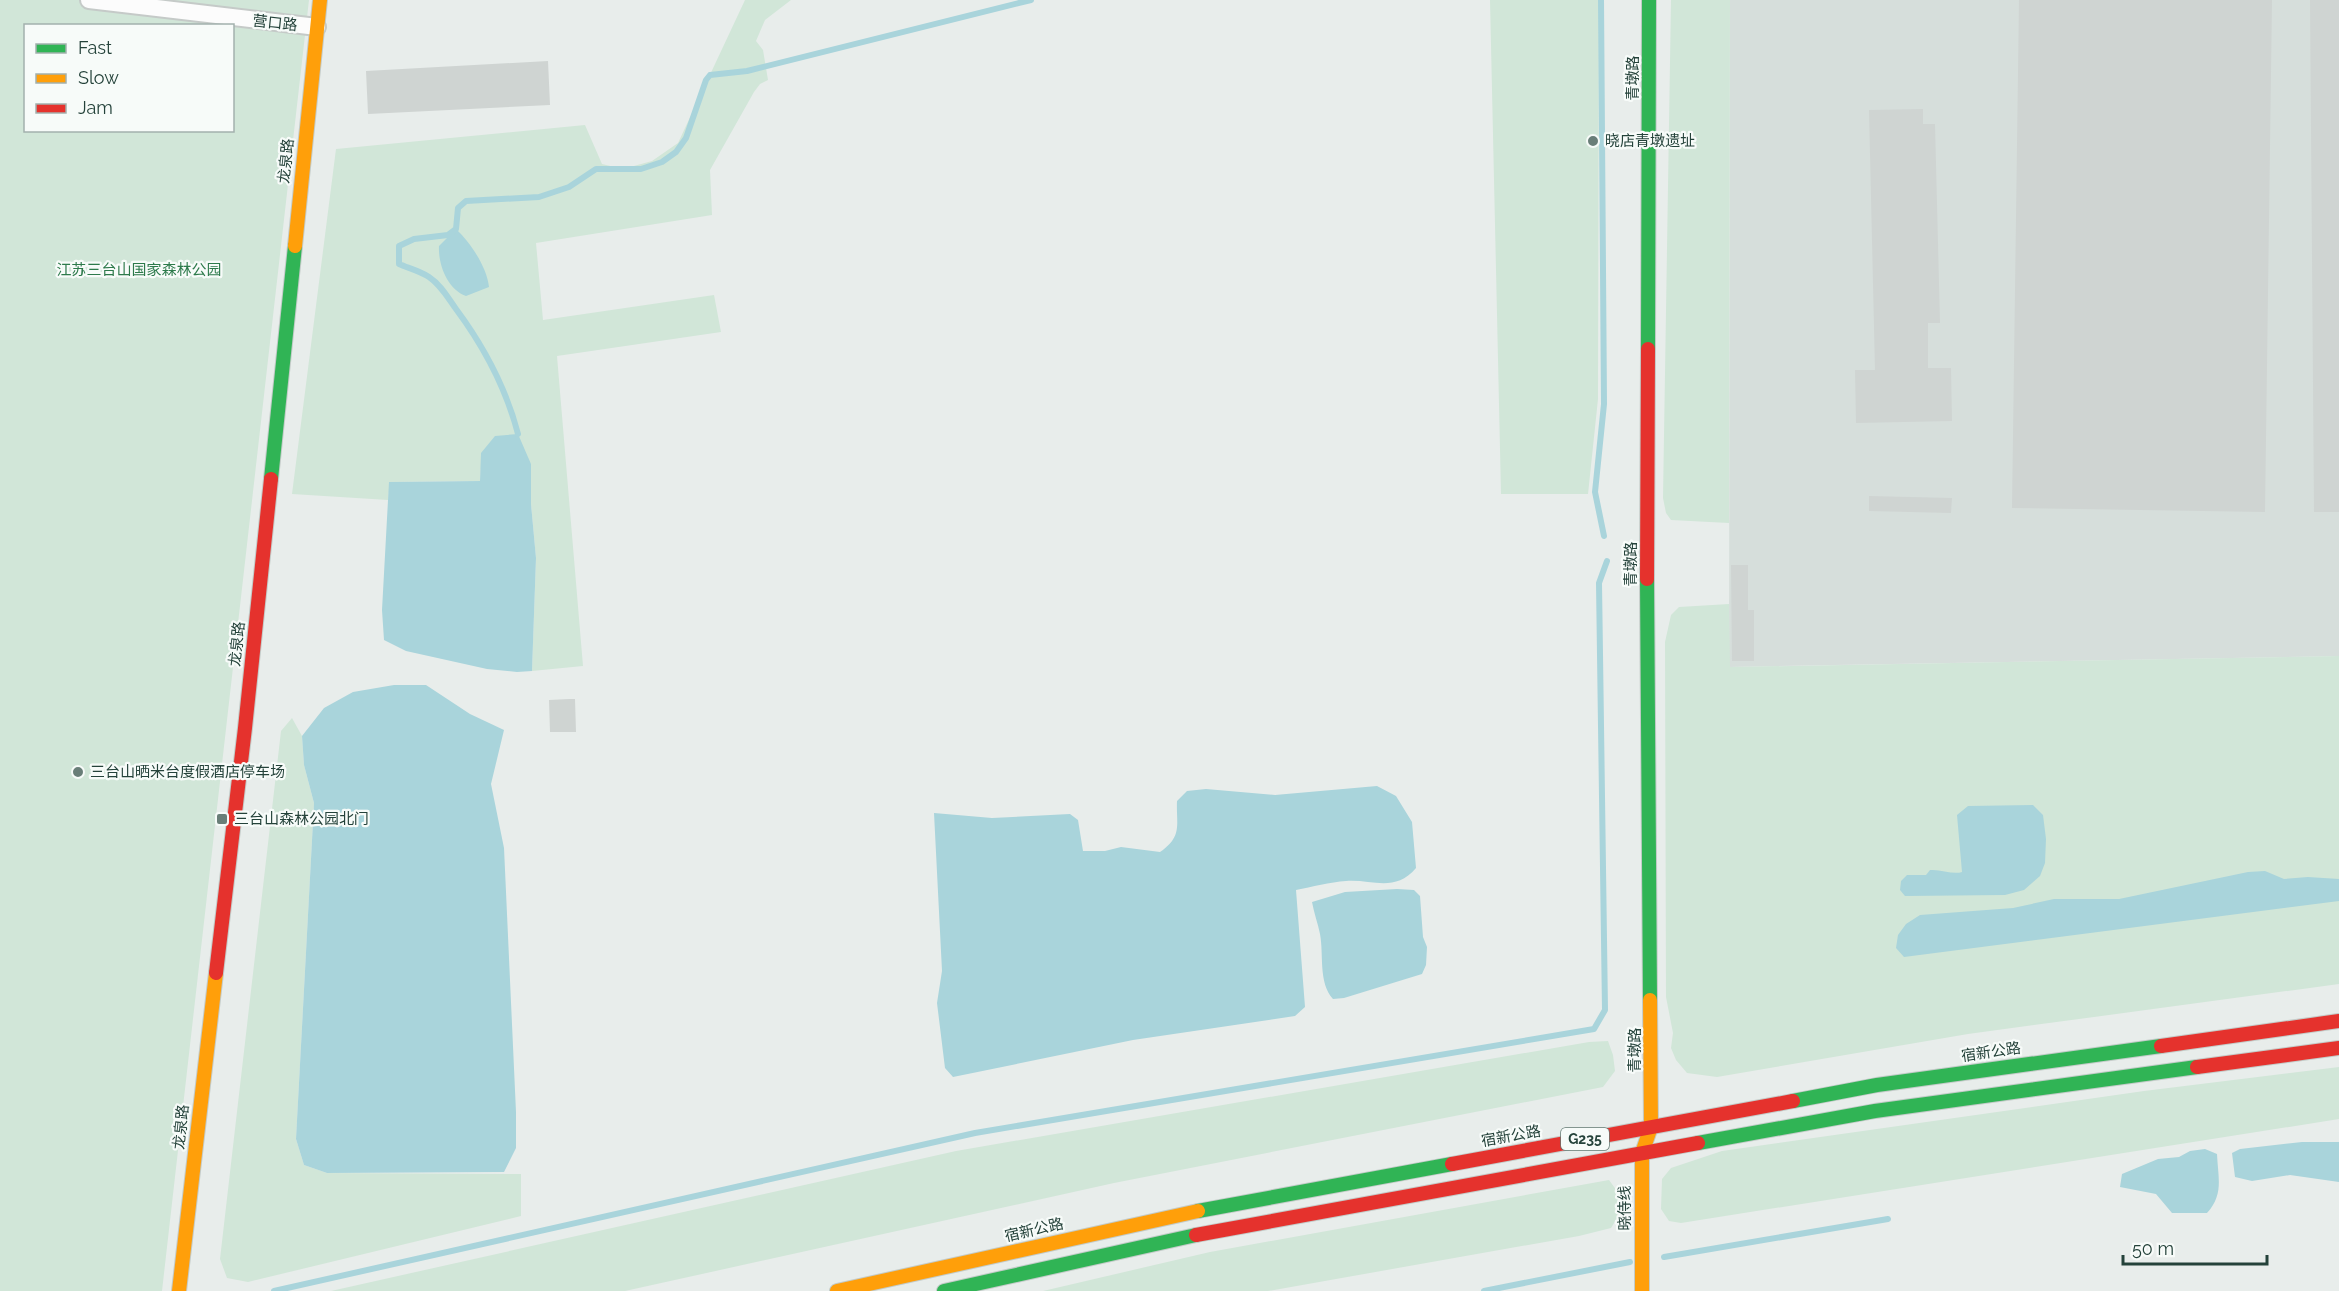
<svg xmlns="http://www.w3.org/2000/svg" width="2339" height="1291" font-family="Raleway,'Noto Sans SC',sans-serif">
<style>
.built{fill:#d6dedb}
.green{fill:#d1e6d8;fill-rule:evenodd}
.water{fill:#a9d4db}
.lines{fill:none;stroke-linecap:round;stroke-linejoin:round}
.stream{stroke:#a9d4db;stroke-width:6}
.building{fill:#cfd4d2}
.street-casing{stroke:#c5cac8;stroke-width:20}
.fast-casing{stroke:#c3cbc8;stroke-width:16}
.slow-casing{stroke:#c3cbc8;stroke-width:16}
.jam-casing{stroke:#c3cbc8;stroke-width:16}
.street{stroke:#fcfcfc;stroke-width:16}
.fast{stroke:#30b455;stroke-width:14}
.slow{stroke:#ff9f0a;stroke-width:14}
.jam{stroke:#e5322d;stroke-width:14}
.poi-dot{fill:#697e78;stroke:#f7fbf9;stroke-width:2}
.labels{text-anchor:middle;dominant-baseline:central;stroke-width:4.5;stroke-linejoin:round;paint-order:stroke}
.shield{fill:#f7fbf9;stroke:#637a73;stroke-width:1.5}
.shield-label{font-size:14px;font-weight:bold;fill:#24423a}
.street-label{font-size:15px;fill:#24423a;stroke:#f7fbf9}
.poi-label{font-size:15px;fill:#24423a;stroke:#f7fbf9;text-anchor:start}
.park-label{font-size:15px;fill:#2d7a4b;stroke:#f7fbf9}
</style>
<rect width="100%" height="100%" fill="#e8edeb"/>
<!-- built -->
<path class="built" d="M 1730,0 L 2339,0 L 2339,656 L 1729,667 Z"/>
<!-- green -->
<path class="green" d="M 0,0 L 309,0 L 162,1291 L 0,1291 ZM 26,26 L 232,26 L 232,130 L 26,130 Z
M 745,0 L 791,0 L 765,20 L 756,41 L 763,50 L 768,80 L 760,84 L 754,92 L 710,170 L 712,215 L 536,243 L 543,320 L 714,295 L 721,332 L 557,356 L 583,666 L 532,671 L 536,558 L 531,504 L 531,464 L 495,437 L 482,453 L 480,481 L 390,482 L 388,500 L 292,494 L 336,149 L 585,125 L 602,164 L 623,169 L 652,161 L 678,143 Z
M 1490,0 L 1599,0 L 1598,399 L 1588,494 L 1501,494 Z
M 1671,0 L 1730,0 L 1729,523 L 1671,520 L 1666,513 L 1663,498 Z
M 1729,604 L 1730,667 L 2339,656 L 2339,984 L 1968,1034 L 1717,1077 L 1687,1073 L 1676,1060 L 1671,1048 L 1673,1033 L 1666,997 L 1665,642 L 1671,615 L 1679,607 Z
M 292,718 L 302,736 L 304,765 L 314,803 L 296,1139 L 304,1165 L 327,1173 L 521,1174 L 521,1216 L 248,1282 L 227,1278 L 220,1259 L 281,731 Z
M 1608,1041 L 1613,1055 L 1615,1071 L 1603,1087 L 1114,1183 L 625,1291 L 331,1291 L 956,1151 L 1589,1042 Z
M 2339,1067 L 2339,1119 L 1681,1223 L 1669,1221 L 1661,1209 L 1662,1179 L 1671,1168 L 1722,1151 L 2144,1091 Z
M 1609,1180 L 1620,1195 L 1619,1215 L 1611,1228 L 1579,1236 L 1268,1291 L 1043,1291 L 1210,1252 Z"/>
<!-- water -->
<path class="water" d="M 456,229 C 470,242 487,267 489,287 L 466,296 C 447,289 438,264 439,246 Z
M 518,434 L 531,464 L 531,504 L 536,558 L 532,671 L 517,672 L 487,669 L 406,651 L 384,640 L 382,610 L 389,482 L 480,481 L 481,453 L 495,436 Z
M 394,685 L 426,685 L 470,714 L 504,730 L 491,784 L 504,848 L 516,1112 L 516,1148 L 504,1172 L 327,1173 L 304,1165 L 296,1139 L 314,803 L 304,765 L 302,736 L 324,708 L 353,692 Z
M 1377,786 L 1396,796 L 1412,822 L 1416,868 C 1395,893 1372,879 1346,881 C 1330,882 1312,887 1296,890 L 1305,1007 L 1295,1016 L 1133,1040 L 953,1077 L 945,1068 L 937,1003 L 942,971 L 934,813 L 992,818 L 1070,814 L 1078,820 L 1083,851 L 1105,851 L 1121,847 L 1160,852 C 1183,836 1176,825 1177,801 L 1187,791 L 1206,789 L 1275,795 Z
M 2033,805 L 2043,815 L 2046,839 L 2045,863 L 2040,876 L 2024,890 L 2005,895 L 1905,896 L 1900,890 L 1901,881 L 1907,875 L 1926,875 L 1930,870 C 1941,869 1953,875 1962,872 L 1957,815 L 1968,806 Z
M 2265,871 L 2284,879 L 2308,877 L 2339,879 L 2339,901 L 1904,957 L 1896,948 L 1898,935 L 1906,924 L 1920,915 L 2013,908 L 2054,899 L 2119,899 L 2248,872 Z
M 1397,889 L 1414,890 L 1420,896 L 1423,937 L 1427,947 L 1426,965 L 1422,974 L 1344,998 L 1333,999 C 1318,982 1324,955 1320,934 C 1318,924 1314,913 1312,902 L 1345,892 Z
M 2302,1142 L 2339,1142 L 2339,1182 L 2290,1175 L 2252,1181 L 2235,1177 L 2232,1153 L 2240,1149 Z
M 2205,1149 L 2217,1154 C 2218,1178 2224,1194 2207,1213 L 2172,1213 L 2156,1194 L 2120,1187 L 2122,1174 L 2158,1159 L 2179,1157 L 2190,1151 Z"/>
<g class="lines">
<!-- stream -->
<path class="stream" d="M 1601,0 L 1604,404 L 1595,492 L 1604,536
M 518,434 C 506,388 485,348 456,309 C 448,298 441,285 429,277 C 420,271 408,268 399,264 L 399,246 L 414,239 L 448,235 L 456,229 L 458,208 L 466,201 L 539,197 L 569,187 L 596,169 L 641,169 L 662,162 L 676,152 L 686,138 L 706,80 L 710,75 L 747,71 L 1031,0
M 1664,1257 L 1888,1219
M 274,1291 L 975,1133 L 1594,1029 L 1605,1010 L 1599,583 L 1607,561
M 1484,1291 L 1630,1262"/>
</g>
<!-- building -->
<path class="building" d="M 2019,0 L 2272,0 L 2265,512 L 2012,508 Z
M 2310,0 L 2339,0 L 2339,512 L 2314,512 Z
M 548,61 L 550,105 L 368,114 L 366,71 Z
M 1923,109 L 1923,124 L 1935,124 L 1940,323 L 1928,323 L 1928,368 L 1951,368 L 1952,421 L 1856,423 L 1855,370 L 1875,370 L 1869,110 Z
M 1869,496 L 1952,498 L 1951,513 L 1869,511 Z
M 1731,565 L 1748,565 L 1748,610 L 1754,610 L 1754,661 L 1732,661 Z
M 569,699 L 575,699 L 576,732 L 550,732 L 549,700 Z"/>
<g class="lines">
<!-- street casing -->
<g class="street-casing">
<path id="street" d="M 89,0 L 317,27"/>
</g>
<!-- fast casing -->
<g class="fast-casing">
<path id="fast" d="M 1648,349 L 1649,0
M 271,479 L 295,246
M 1647,579 L 1650,1000
M 1793,1101 L 1877,1085 L 2161,1046
M 1698,1143 L 1875,1111 L 2197,1067
M 1198,1211 L 1452,1164
M 944,1291 L 1196,1235"/>
</g>
<!-- slow casing -->
<g class="slow-casing">
<path id="slow" d="M 295,246 L 320,0
M 179,1291 L 216,973
M 837,1291 L 1198,1211
M 1642,1291 L 1642,1153 L 1651,1127 L 1650,1000"/>
</g>
<!-- jam casing -->
<g class="jam-casing">
<path id="jam" d="M 1647,579 L 1648,349
M 216,973 L 245,728 L 271,479
M 2161,1046 L 2339,1021
M 2197,1067 L 2339,1048
M 1452,1164 L 1793,1101
M 1196,1235 L 1698,1143"/>
</g>
<!-- street -->
<use href="#street" class="street"/>
<!-- fast -->
<use href="#fast" class="fast"/>
<!-- slow -->
<use href="#slow" class="slow"/>
<!-- jam -->
<use href="#jam" class="jam"/>
</g>
<!-- markers -->
<g class="poi-dot">
<circle cx="1593" cy="141" r="6"/>
<circle cx="78" cy="772" r="6"/>
<rect x="216" y="813" width="12" height="12" rx="3"/>
</g>
<g class="labels">
<!-- shield labels -->
<rect class="shield" x="1561" y="1128" width="48" height="22" rx="4.5"/>
<g class="shield-label">
<text x="1585" y="1139">G235</text>
</g>
<!-- street labels -->
<g class="street-label">
<text transform="translate(275 23) rotate(6)">营口路</text>
<text transform="translate(1633 78) rotate(-90)">青墩路</text>
<text transform="translate(286 161) rotate(-84)">龙泉路</text>
<text transform="translate(1631 564) rotate(-90)">青墩路</text>
<text transform="translate(237 644) rotate(-84)">龙泉路</text>
<text transform="translate(1635 1050) rotate(-90)">青墩路</text>
<text transform="translate(1991 1052) rotate(-8)">宿新公路</text>
<text transform="translate(181 1127) rotate(-84)">龙泉路</text>
<text transform="translate(1511 1136) rotate(-10)">宿新公路</text>
<text transform="translate(1625 1208) rotate(-90)">晓侍线</text>
<text transform="translate(1034 1230) rotate(-13)">宿新公路</text>
</g>
<!-- poi labels -->
<g class="poi-label">
<text x="1605" y="141">晓店青墩遗址</text>
<text x="90" y="772">三台山晒米台度假酒店停车场</text>
<text x="234" y="819">三台山森林公园北门</text>
</g>
<!-- park labels -->
<g class="park-label">
<text x="139" y="270">江苏三台山国家森林公园</text>
</g>
</g>
<!-- legend -->
<rect x="24" y="24" width="210" height="108" fill="#f7fbf9" stroke="#a3b1ad" stroke-width="1.5"/>
<rect x="36" y="44" width="30" height="9" fill="#30b455" stroke="#a3b1ad" stroke-width="1.5"/>
<text x="78" y="54" font-size="18" fill="#24423a">Fast</text>
<rect x="36" y="74" width="30" height="9" fill="#ff9f0a" stroke="#a3b1ad" stroke-width="1.5"/>
<text x="78" y="84" font-size="18" fill="#24423a">Slow</text>
<rect x="36" y="104" width="30" height="9" fill="#e5322d" stroke="#a3b1ad" stroke-width="1.5"/>
<text x="78" y="114" font-size="18" fill="#24423a">Jam</text>
<!-- scale -->
<path d="M2123 1255v9h144v-9" fill="none" stroke="#24423a" stroke-width="3"/>
<text x="2132" y="1255" font-size="18" fill="#24423a" stroke="#f7fbf9" stroke-width="4.5" paint-order="stroke">50 m</text>
</svg>
